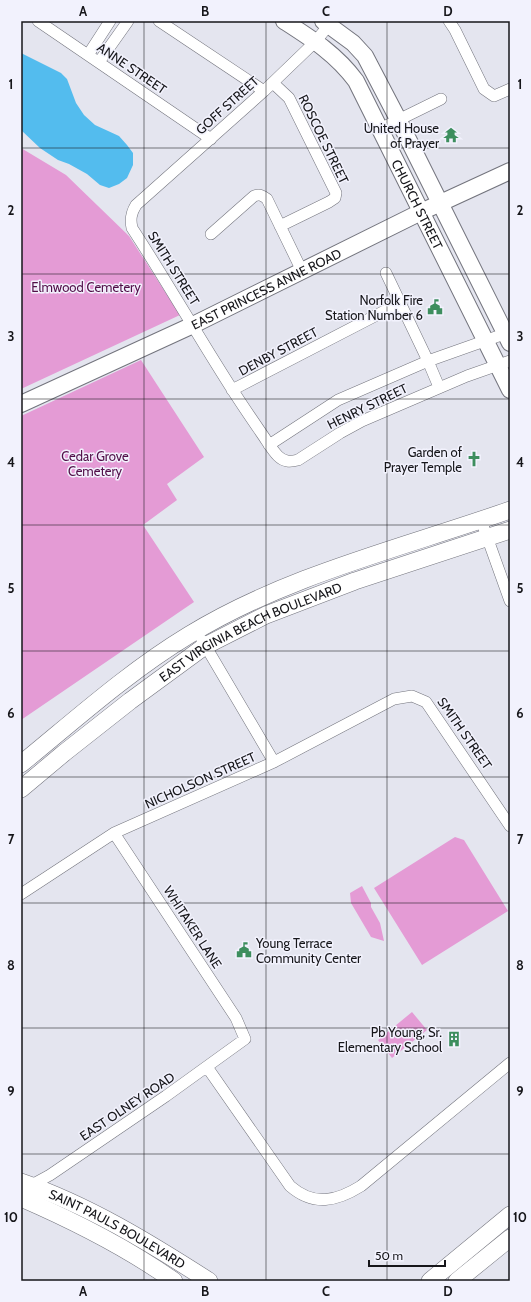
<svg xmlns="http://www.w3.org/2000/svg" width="531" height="1302" font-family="Cabin,sans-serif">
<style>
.green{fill:#e49bd5}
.water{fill:#53bcee}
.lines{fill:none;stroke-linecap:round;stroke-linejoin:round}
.street-casing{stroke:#73747d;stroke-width:12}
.secondary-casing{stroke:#73747d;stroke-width:18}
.primary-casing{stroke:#73747d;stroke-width:18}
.street{stroke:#fff;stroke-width:11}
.secondary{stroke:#fff;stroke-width:16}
.primary{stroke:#fff;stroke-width:17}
.grid{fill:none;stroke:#16161a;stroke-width:1;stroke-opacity:0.55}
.labels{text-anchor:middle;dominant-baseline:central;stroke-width:3;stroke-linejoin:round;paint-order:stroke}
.street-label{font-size:13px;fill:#16161a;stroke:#f2f2fd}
.poi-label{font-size:13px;fill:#16161a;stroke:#f2f2fd;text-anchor:end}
.park-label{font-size:13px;fill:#520f49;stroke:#f2f2fd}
.neatline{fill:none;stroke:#16161a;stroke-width:1.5}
.grid-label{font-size:13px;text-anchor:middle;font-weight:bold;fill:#16161a}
</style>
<rect width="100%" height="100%" fill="#e4e5ef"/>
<!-- green -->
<path class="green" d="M 21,148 L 66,175 L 129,236 L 180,315 L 21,389 Z
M 141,360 L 204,457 L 167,484 L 177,500 L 143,525 L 194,602 L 21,720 L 21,416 Z
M 455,837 L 464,840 L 508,911 L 422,965 L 374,888 Z
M 362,886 L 371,903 L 371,907 L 380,923 L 384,941 L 371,937 L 351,903 L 350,893 Z
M 412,1012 L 427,1030 L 392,1058 L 378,1040 Z"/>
<!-- water -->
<path class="water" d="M 21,53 L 61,73 L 67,79 L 76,103 L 84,115 L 95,125 L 119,136 L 127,145 L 133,153 L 133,165 L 127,178 L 119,184 L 109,188 L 100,185 L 87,174 L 69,164 L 58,160 L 40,148 L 21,130 Z"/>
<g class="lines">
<!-- street casing -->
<g class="street-casing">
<path id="street" d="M 38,21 L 211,139
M 159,21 L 264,91
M 332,21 L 316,41 L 264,91 L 136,205 C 131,213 130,219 132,228 C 166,280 196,333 230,386 C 240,402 251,418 262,434 C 267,441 272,450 278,456 C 284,462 290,462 298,460 L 340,433 L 362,421 L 467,376 L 510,361
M 449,21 L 455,30 L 484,89 L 494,96 L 510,89
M 88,55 L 110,21
M 99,62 L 128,21
M 273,83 L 289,98 L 336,193 L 335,198 L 329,202 L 280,226
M 380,129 L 441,99
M 211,234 L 254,196 C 259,194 262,195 267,199 L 302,271
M 386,273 L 428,361 L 439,387
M 232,390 L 400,303
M 269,445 L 338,400 L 428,361 L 510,332
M 481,520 L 510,601
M 202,640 L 274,762
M 21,894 L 114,833 L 274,762 L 394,699 L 412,696 L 426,702 L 510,826
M 207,1067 L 290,1186 C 314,1207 337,1201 361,1186 L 510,1063
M 28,1187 L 50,1175 L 166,1096 L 245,1039 L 236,1018 L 114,833"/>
</g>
<!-- secondary casing -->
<g class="secondary-casing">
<g id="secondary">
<path id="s1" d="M 284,21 C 312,39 336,54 356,81 L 510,390"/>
<path d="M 323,21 L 353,43 L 365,56 L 399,121 L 510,343"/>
<path id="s2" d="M 21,404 L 193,325 L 421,212 L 510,171"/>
</g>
</g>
<!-- primary casing -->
<g class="primary-casing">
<g id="primary">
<path d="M 21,764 C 75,720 128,672 189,635 C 287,575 402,548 510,510"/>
<path id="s3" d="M 21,789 L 64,753 L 130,701 L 205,646 L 266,615 L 355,581 L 510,530"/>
<path id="s4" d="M 21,1182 C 88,1205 150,1243 209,1281"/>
<path d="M 21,1198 C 74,1221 126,1247 174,1281"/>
<path d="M 430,1281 L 510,1215"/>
<path d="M 457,1281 L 510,1238"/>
</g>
</g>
<!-- street -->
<use href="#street" class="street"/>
<!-- secondary -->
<use href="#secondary" class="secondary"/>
<!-- primary -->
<use href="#primary" class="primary"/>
</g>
<!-- grid -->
<path class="grid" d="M 144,21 L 144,1281M 266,21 L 266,1281M 387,21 L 387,1281M 21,148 L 510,148M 21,274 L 510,274M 21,399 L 510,399M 21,525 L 510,525M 21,651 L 510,651M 21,777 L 510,777M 21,903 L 510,903M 21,1028 L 510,1028M 21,1154 L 510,1154"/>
<!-- icons -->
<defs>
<g id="temple-bare" transform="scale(1.2)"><path d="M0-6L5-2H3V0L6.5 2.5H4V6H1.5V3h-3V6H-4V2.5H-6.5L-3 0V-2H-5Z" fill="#3d8e5e" stroke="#f2f2fd" stroke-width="2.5" paint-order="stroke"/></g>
<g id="civic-bare" transform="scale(1.2)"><path d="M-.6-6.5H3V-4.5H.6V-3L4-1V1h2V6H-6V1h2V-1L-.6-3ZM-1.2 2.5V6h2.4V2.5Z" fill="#3d8e5e" stroke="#f2f2fd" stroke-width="2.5" paint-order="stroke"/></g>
<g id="church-bare" transform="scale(1.2)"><path d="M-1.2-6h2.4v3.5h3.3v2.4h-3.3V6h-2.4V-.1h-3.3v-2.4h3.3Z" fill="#3d8e5e" stroke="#f2f2fd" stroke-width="2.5" paint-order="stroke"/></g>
<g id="building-bare" transform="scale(1.2)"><path d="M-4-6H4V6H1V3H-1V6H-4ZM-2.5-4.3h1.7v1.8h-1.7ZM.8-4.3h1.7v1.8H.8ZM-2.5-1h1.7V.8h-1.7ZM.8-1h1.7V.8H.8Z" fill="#3d8e5e" stroke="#f2f2fd" stroke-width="2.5" paint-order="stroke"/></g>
</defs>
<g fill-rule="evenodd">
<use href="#temple-bare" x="451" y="135"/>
<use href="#civic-bare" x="435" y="307"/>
<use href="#church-bare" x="474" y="459"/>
<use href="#civic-bare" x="244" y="950"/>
<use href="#building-bare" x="454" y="1039"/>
</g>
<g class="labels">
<!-- street labels -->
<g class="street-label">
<text transform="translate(132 68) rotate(34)">ANNE STREET</text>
<text transform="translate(227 105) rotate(-42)">GOFF STREET</text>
<text transform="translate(324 139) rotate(64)">ROSCOE STREET</text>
<text stroke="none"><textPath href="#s1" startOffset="232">CHURCH STREET</textPath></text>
<text transform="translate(174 268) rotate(58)">SMITH STREET</text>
<text stroke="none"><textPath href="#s2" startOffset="271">EAST PRINCESS ANNE ROAD</textPath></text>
<text transform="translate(278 351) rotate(-28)">DENBY STREET</text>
<text transform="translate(367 406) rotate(-26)">HENRY STREET</text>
<text stroke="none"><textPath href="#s3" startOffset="280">EAST VIRGINIA BEACH BOULEVARD</textPath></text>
<text transform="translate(465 733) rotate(55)">SMITH STREET</text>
<text transform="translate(200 780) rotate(-24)">NICHOLSON STREET</text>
<text transform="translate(193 927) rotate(57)">WHITAKER LANE</text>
<text transform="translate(127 1106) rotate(-34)">EAST OLNEY ROAD</text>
<text stroke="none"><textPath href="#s4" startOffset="107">SAINT PAULS BOULEVARD</textPath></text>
</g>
<!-- poi labels -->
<g class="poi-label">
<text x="439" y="128">United House<tspan x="439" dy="15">of Prayer</tspan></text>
<text x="423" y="300">Norfolk Fire<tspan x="423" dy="15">Station Number 6</tspan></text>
<text x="462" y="452">Garden of<tspan x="462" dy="15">Prayer Temple</tspan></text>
<text x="256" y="943" text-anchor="start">Young Terrace<tspan x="256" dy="15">Community Center</tspan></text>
<text x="442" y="1032">Pb Young, Sr.<tspan x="442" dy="15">Elementary School</tspan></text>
</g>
<!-- park labels -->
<g class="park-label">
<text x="86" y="287">Elmwood Cemetery</text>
<text x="95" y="456">Cedar Grove<tspan x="95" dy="15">Cemetery</tspan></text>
</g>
</g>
<!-- border -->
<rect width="531" height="1302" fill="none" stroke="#f2f2fd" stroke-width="44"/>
<!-- scale -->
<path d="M369 1260v6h76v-6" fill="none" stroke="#16161a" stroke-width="2"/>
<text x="375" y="1260" font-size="12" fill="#16161a" stroke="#f2f2fd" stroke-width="3" paint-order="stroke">50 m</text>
<rect x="22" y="22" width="487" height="1258" class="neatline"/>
<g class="grid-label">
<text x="83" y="16">A</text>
<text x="205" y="16">B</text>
<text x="326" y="16">C</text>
<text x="448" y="16">D</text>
<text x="11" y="89">1</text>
<text x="520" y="89">1</text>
<text x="11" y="215">2</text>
<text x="520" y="215">2</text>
<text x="11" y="341">3</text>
<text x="520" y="341">3</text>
<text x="11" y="467">4</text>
<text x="520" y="467">4</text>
<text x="11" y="593">5</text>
<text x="520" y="593">5</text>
<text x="11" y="718">6</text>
<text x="520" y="718">6</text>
<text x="11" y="844">7</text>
<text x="520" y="844">7</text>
<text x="11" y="970">8</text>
<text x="520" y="970">8</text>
<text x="11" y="1096">9</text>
<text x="520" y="1096">9</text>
<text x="11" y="1222">10</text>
<text x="520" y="1222">10</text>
<text x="83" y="1296">A</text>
<text x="205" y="1296">B</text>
<text x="326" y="1296">C</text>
<text x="448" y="1296">D</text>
</g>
</svg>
